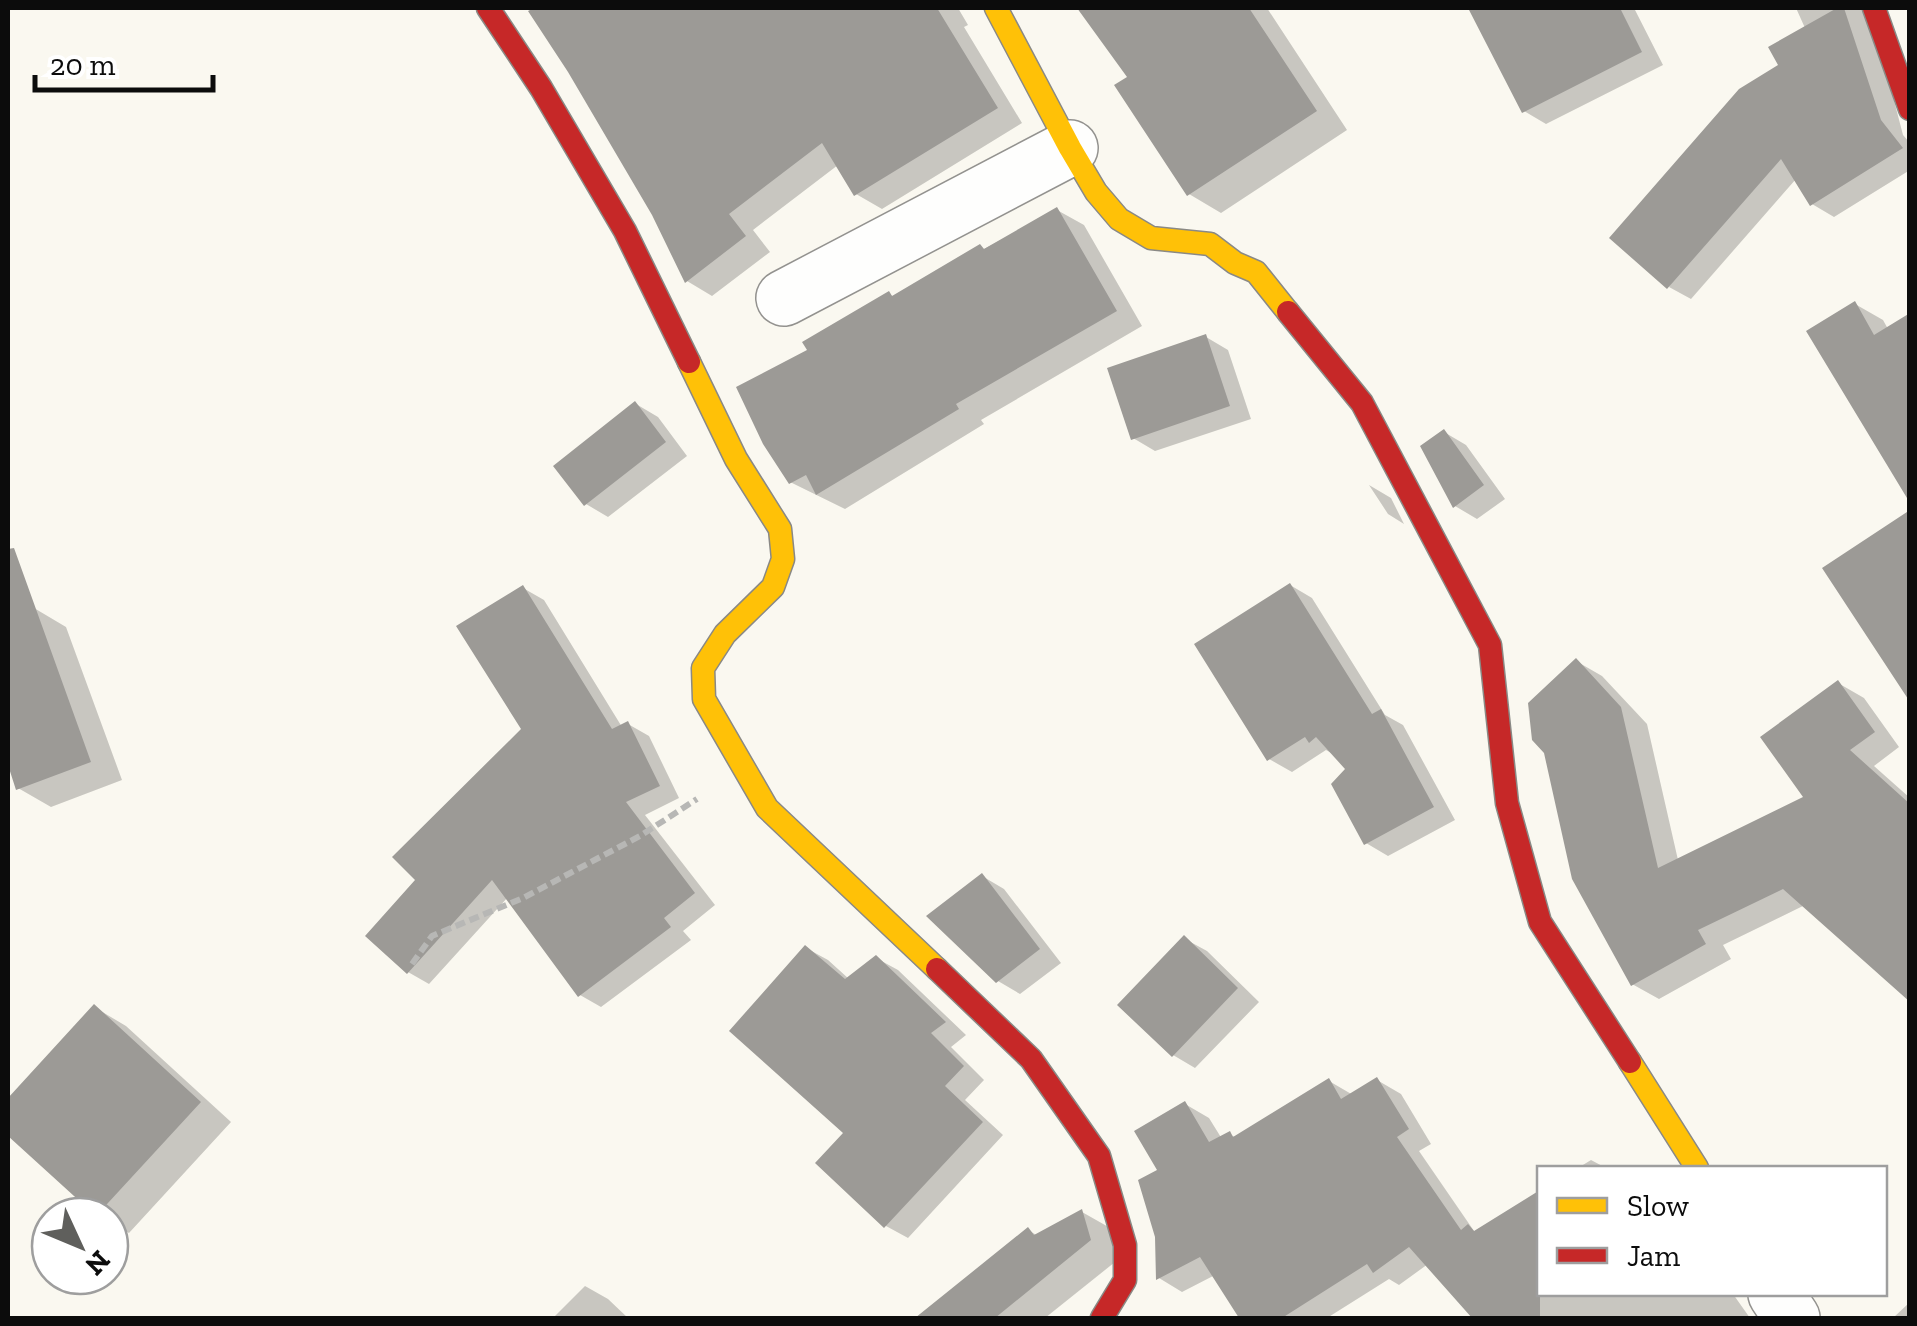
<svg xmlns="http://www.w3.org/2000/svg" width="1917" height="1326" font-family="'Zilla Slab',serif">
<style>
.shadow{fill:#0003}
.building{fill:#9c9a96}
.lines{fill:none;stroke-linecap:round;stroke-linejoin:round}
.street-casing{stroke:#93928f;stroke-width:58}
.slow-casing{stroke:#8a8985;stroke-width:25}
.jam-casing{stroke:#8a8985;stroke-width:25}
.path{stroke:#b7b7b5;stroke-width:6;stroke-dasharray:10 5;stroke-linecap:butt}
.street{stroke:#fefefd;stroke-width:55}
.slow{stroke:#ffc107;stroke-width:22}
.jam{stroke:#c62828;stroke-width:22}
</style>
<rect width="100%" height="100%" fill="#faf8f0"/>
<!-- shadow -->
<path class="shadow" d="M 539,8 L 958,8 L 968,25 L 964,27 L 1022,123 L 882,209 L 856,194 L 838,165 L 753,230 L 770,252 L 712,296 L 687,281 L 654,214 L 570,71 L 531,12 Z
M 1080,8 L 1267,8 L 1347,130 L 1221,213 L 1189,194 L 1130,78 Z
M 1504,8 L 1634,8 L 1663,65 L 1546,124 L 1524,111 L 1478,21 Z
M 1796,8 L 1870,8 L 1903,135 L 1910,143 L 1910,170 L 1834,217 L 1812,204 L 1796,179 L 1691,299 L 1669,287 L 1782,66 L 1805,28 Z
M 1057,210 L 1084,225 L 1142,326 L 981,420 L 984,424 L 845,509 L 790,482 L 810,351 L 889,294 L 894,297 Z
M 1855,304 L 1883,320 L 1888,329 L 1910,499 Z
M 1206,337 L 1228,350 L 1251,419 L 1155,451 L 1133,438 Z
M 636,404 L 658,417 L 687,456 L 608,517 L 586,504 Z
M 1444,432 L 1466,445 L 1505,499 L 1477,519 L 1455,506 Z
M 1369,485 L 1391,498 L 1404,524 L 1388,514 Z
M 1290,585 L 1312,598 L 1385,715 L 1403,725 L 1455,820 L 1388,856 L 1366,843 L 1348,769 L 1333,754 L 1326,750 L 1292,772 L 1269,759 Z
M 523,588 L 544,600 L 622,727 L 628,724 L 649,736 L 679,798 L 645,815 L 715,905 L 683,931 L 691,940 L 601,1007 L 580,995 L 508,897 L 429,984 L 408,972 L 418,880 L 524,730 Z
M 34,608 L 66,627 L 122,780 L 51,807 L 18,788 L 11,767 L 8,768 L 8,618 Z
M 1576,661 L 1602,676 L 1647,724 L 1678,860 L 1806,798 L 1838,683 L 1864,698 L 1899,747 L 1874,766 L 1910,798 L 1910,999 L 1805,905 L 1723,945 L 1731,959 L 1659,999 L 1632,984 Z
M 982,876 L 1004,889 L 1061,963 L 1020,994 L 998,981 Z
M 1185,939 L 1207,951 L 1259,1002 L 1195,1068 L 1173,1055 Z
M 806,948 L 828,960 L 849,979 L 876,958 L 898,970 L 966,1035 L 951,1047 L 984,1080 L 965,1100 L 1003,1135 L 908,1238 L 886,1226 L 846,1132 Z
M 94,1007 L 126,1026 L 231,1122 L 129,1233 L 110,1222 L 110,1216 L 97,1214 L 8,1132 L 8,1102 Z
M 1377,1080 L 1401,1094 L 1431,1144 L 1419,1151 L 1474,1231 L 1540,1294 L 1733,1294 L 1750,1318 L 1476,1318 L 1428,1264 L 1399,1285 L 1389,1279 L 1327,1318 L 1242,1318 L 1215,1275 L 1182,1292 L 1159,1278 L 1161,1171 L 1185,1104 L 1209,1118 L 1222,1139 L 1230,1134 L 1236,1138 L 1329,1081 L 1353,1095 Z
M 1591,1160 L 1606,1168 L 1578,1168 Z
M 1082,1212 L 1112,1229 L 1120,1258 L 1045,1318 L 919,1318 L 1028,1230 L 1038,1236 Z
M 585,1286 L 608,1299 L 628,1318 L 553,1318 Z
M 1910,1302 L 1910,1318 L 1893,1318 Z"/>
<!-- building -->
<path class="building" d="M 534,8 L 937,8 L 998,108 L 854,196 L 822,143 L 729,214 L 746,236 L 685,283 L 652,215 L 568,72 L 528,11 Z
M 1077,8 L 1249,8 L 1317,111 L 1187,196 L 1114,85 L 1127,77 Z
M 1468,8 L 1620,8 L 1642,52 L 1522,113 Z
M 1837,8 L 1844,8 L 1881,120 L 1903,148 L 1810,206 L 1781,159 L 1667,289 L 1609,238 L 1739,89 L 1778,65 L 1768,47 Z
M 1057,207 L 1117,311 L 956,404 L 959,409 L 816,495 L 806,475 L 789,484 L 763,444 L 736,387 L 807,350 L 802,342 L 889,291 L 892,296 L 980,244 L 984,249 Z
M 1855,301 L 1874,335 L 1910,313 L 1910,503 L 1806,331 Z
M 1206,334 L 1230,406 L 1131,440 L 1107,368 Z
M 635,401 L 666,442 L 584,506 L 553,466 Z
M 1444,429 L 1484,485 L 1453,508 L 1420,446 Z
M 1910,510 L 1910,702 L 1822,568 Z
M 14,548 L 91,762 L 16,790 L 8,765 L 8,549 Z
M 1290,583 L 1372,714 L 1381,709 L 1434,807 L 1364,845 L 1331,784 L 1345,769 L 1316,737 L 1309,743 L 1305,737 L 1267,761 L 1194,644 Z
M 523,585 L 612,729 L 628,721 L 660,786 L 626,802 L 695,893 L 664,918 L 671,927 L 578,997 L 492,880 L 407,974 L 365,936 L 415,880 L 392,857 L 521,729 L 456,626 Z
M 1576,658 L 1621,707 L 1658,868 L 1803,797 L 1760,737 L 1838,680 L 1875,732 L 1850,750 L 1910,804 L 1910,1002 L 1783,889 L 1698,930 L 1706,944 L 1631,986 L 1572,879 L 1544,753 L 1532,740 L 1528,703 Z
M 982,873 L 1040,949 L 996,983 L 926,916 Z
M 1184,935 L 1238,988 L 1172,1057 L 1117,1005 Z
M 805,945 L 845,979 L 876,955 L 946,1022 L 931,1033 L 964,1066 L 945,1086 L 983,1122 L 884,1228 L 815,1163 L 843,1133 L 729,1031 Z
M 94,1004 L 201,1102 L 96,1216 L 8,1136 L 8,1098 Z
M 1377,1077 L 1409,1129 L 1397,1137 L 1461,1230 L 1468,1224 L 1474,1231 L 1540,1190 L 1540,1318 L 1472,1318 L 1409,1247 L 1373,1273 L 1367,1264 L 1282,1318 L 1239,1318 L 1200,1257 L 1156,1280 L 1155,1237 L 1138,1180 L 1157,1170 L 1134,1131 L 1185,1101 L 1209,1142 L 1230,1131 L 1233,1137 L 1329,1078 L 1341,1099 Z
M 1082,1209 L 1091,1240 L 995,1318 L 915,1318 L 1028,1227 L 1034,1235 Z"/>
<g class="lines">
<!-- street casing -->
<g class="street-casing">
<path id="street" d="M 784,298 L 1070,148
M 1776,1294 L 1792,1318"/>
</g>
<!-- slow casing -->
<g class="slow-casing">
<path id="slow" d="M 996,8 L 1070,148 L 1096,192 L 1119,219 L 1151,238 L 1210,244 L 1235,263 L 1256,272 L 1288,312
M 689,362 L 736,459 L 780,529 L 783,559 L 773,587 L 725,634 L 703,668 L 704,699 L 767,808 L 937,969
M 1630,1062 L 1697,1168"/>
</g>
<!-- jam casing -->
<g class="jam-casing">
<path id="jam" d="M 488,8 L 541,88 L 625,231 L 689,362
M 1874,8 L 1910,109
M 1288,312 L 1362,403 L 1490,645 L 1507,803 L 1540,922 L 1630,1062
M 937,969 L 1031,1059 L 1099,1156 L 1125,1245 L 1125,1280 L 1102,1318"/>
</g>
<!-- path -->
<path class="path" d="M 412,964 L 432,936 L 523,898 L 640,836 L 697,799"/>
<!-- street -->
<use href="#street" class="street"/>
<!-- slow -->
<use href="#slow" class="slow"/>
<!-- jam -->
<use href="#jam" class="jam"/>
</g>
<!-- border -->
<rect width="1917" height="1326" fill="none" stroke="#0c0c0c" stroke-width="20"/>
<!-- legend -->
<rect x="1537" y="1166" width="350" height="130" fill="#ffffff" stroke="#9e9e9e" stroke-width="2.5"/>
<rect x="1557" y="1198" width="50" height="15" fill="#ffc107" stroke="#9e9e9e" stroke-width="2.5"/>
<text x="1627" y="1216" font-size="30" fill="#0c0c0c">Slow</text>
<rect x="1557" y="1248" width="50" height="15" fill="#c62828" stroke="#9e9e9e" stroke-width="2.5"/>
<text x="1627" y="1266" font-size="30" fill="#0c0c0c">Jam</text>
<!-- north arrow -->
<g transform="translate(80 1246) rotate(134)"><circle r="48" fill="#ffffff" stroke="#9e9e9e" stroke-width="2.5"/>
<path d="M0-8L18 38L0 25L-18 38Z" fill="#5f5f5c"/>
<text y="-15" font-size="28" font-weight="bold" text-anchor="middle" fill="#0c0c0c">N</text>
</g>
<!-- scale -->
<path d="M35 75v15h178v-15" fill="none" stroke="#0c0c0c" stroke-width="5"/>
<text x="50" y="75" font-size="30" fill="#0c0c0c" stroke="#ffffff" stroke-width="8" paint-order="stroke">20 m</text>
</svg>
